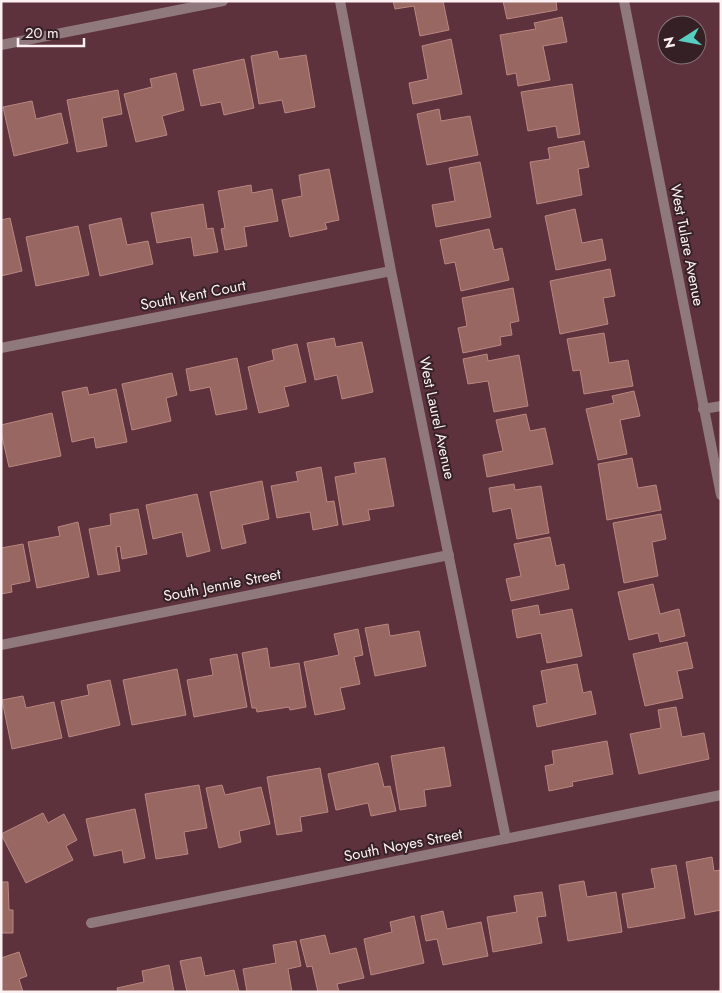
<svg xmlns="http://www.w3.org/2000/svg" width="722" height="993" font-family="Jost,sans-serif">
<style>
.building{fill:#986762;stroke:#ba8681}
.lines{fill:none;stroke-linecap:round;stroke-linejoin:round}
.minor{stroke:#90797d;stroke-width:10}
.tertiary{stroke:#90797d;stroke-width:10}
.labels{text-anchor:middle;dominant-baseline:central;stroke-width:4;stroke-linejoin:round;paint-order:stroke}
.street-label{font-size:15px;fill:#fcf0f2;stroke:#352125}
</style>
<rect width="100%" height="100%" fill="#5d323c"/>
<!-- building -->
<path class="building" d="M 393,1 L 443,1 L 449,30 L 420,36 L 414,6 L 395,9 Z
M 503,1 L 556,1 L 557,10 L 507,19 Z
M 562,17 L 567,42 L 543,46 L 550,80 L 518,86 L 516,73 L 507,75 L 500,35 L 536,29 L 534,23 Z
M 451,39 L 462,94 L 413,104 L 409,83 L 428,79 L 422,46 Z
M 277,51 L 279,59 L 306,55 L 315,107 L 285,113 L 282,100 L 259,104 L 251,56 Z
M 244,59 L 254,108 L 224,115 L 221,102 L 201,106 L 193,70 Z
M 176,73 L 184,110 L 162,116 L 167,135 L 136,142 L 124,94 L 152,87 L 150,79 Z
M 572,84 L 580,134 L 558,138 L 556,126 L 528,131 L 521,92 Z
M 118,90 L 122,114 L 102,118 L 107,146 L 77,152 L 67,100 Z
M 32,101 L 36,119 L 61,113 L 68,143 L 14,156 L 3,107 Z
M 439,109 L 441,121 L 470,116 L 478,155 L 427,165 L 417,114 Z
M 584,141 L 589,167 L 578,169 L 582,195 L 537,204 L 530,162 L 550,159 L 548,148 Z
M 480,162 L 491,217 L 436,227 L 432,205 L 455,201 L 449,168 Z
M 329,169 L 339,220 L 325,223 L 327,229 L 290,237 L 282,200 L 302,196 L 299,175 Z
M 251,185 L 252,193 L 272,189 L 278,221 L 244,227 L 247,246 L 225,250 L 221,229 L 225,228 L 218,191 Z
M 203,204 L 207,229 L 213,228 L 218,252 L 194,256 L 191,237 L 157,243 L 151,213 Z
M 575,209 L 582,243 L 602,239 L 606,260 L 556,270 L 545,216 Z
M 10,218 L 22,271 L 1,276 L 1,220 Z
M 121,218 L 127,245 L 148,241 L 153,264 L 100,276 L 89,225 Z
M 78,226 L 89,275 L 36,286 L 26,237 Z
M 489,229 L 494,250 L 502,248 L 509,280 L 461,291 L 455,262 L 445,264 L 440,240 Z
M 610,269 L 615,296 L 603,298 L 608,324 L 560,334 L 550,281 Z
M 513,288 L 519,321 L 510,323 L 512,335 L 500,337 L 501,345 L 463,353 L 458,328 L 467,326 L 462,298 Z
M 604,333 L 609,363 L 628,360 L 633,386 L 584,394 L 580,370 L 573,371 L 567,339 Z
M 334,338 L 336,347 L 362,342 L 373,392 L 342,399 L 337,375 L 315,380 L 307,343 Z
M 297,344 L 306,382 L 284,387 L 289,406 L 259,413 L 248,367 L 274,360 L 272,350 Z
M 487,354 L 488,361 L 519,355 L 528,406 L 494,412 L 488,381 L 468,384 L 463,359 Z
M 237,358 L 247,409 L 216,415 L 210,387 L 190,391 L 186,369 Z
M 172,373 L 177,395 L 166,398 L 171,421 L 132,430 L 122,384 Z
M 87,387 L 89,395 L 116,389 L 127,442 L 96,448 L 94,437 L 72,442 L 62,392 Z
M 634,391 L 640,416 L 620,420 L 627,454 L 598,460 L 586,409 L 614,403 L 612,396 Z
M 52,413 L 61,456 L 9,467 L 1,432 L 1,425 Z
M 526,414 L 530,431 L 545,428 L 553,464 L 487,477 L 483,455 L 503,451 L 496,420 Z
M 385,458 L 394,506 L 368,510 L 370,520 L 343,525 L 335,477 L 356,473 L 354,463 Z
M 632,458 L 638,488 L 656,485 L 661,510 L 607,520 L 598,464 Z
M 321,467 L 327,502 L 334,501 L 338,525 L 313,530 L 310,512 L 277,518 L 271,486 L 298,481 L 296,472 Z
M 262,481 L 269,519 L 242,525 L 246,543 L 222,549 L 210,492 Z
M 514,484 L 515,490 L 541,486 L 549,533 L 517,539 L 511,508 L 493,512 L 489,488 Z
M 197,494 L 210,551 L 187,557 L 182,532 L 153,539 L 146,505 Z
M 138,509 L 147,554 L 122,559 L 120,546 L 116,547 L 120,571 L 98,575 L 89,529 L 111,525 L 110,514 Z
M 661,514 L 666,539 L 652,542 L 658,576 L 624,583 L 613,523 Z
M 78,522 L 89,577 L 37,588 L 28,542 L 60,536 L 58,527 Z
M 550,537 L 556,566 L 564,564 L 569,589 L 511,601 L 506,579 L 521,576 L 514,544 Z
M 23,544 L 30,581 L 11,585 L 12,592 L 1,594 L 1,548 Z
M 653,584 L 660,614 L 679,609 L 685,636 L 660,642 L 658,633 L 629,640 L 618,592 Z
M 538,605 L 540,615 L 572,609 L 582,656 L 547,663 L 541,633 L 517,638 L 512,610 Z
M 388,624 L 390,636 L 419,631 L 426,666 L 375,676 L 365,628 Z
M 358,629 L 363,655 L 354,657 L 360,684 L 340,688 L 345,709 L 315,715 L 304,662 L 339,655 L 334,634 Z
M 687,642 L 693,668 L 677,671 L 683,698 L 645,706 L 633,654 Z
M 267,648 L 270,668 L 299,663 L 306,707 L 290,710 L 289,707 L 257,712 L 256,708 L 252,708 L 242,653 Z
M 237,654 L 247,707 L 194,717 L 187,680 L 213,675 L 210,659 Z
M 577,664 L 583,693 L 591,691 L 596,714 L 537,727 L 533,706 L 547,703 L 541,671 Z
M 177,669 L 186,715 L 132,725 L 123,680 Z
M 110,680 L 120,725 L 69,737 L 61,701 L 89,695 L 87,685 Z
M 23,696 L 26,708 L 54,702 L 62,738 L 12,749 L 2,700 Z
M 676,707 L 682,737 L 704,733 L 709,759 L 639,774 L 630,734 L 661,728 L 658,710 Z
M 607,741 L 613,774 L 572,782 L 573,786 L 549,791 L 545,766 L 554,764 L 552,751 Z
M 444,747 L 451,786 L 424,790 L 426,806 L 400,810 L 391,756 Z
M 378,763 L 384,787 L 390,786 L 396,811 L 371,816 L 368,803 L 336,810 L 328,774 Z
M 320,768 L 328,812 L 300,817 L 302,831 L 277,835 L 267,777 Z
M 199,785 L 207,828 L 184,832 L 188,854 L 156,859 L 145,794 Z
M 222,785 L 225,795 L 261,787 L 270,824 L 239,831 L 241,842 L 219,848 L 206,788 Z
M 135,809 L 145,858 L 124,863 L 122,850 L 94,856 L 86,819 Z
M 43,813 L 48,823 L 64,814 L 77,840 L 66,846 L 73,860 L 26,883 L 1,834 Z
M 712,857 L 714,871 L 721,870 L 721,910 L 695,915 L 686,862 Z
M 676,865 L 685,918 L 628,928 L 622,894 L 655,888 L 651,869 Z
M 584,881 L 587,897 L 616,892 L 622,932 L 568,941 L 559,885 Z
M 1,882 L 8,882 L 9,910 L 13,910 L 13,933 L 1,933 Z
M 542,892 L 546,916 L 537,917 L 542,943 L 493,952 L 487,917 L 517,912 L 514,896 Z
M 443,911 L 447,929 L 481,922 L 488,956 L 443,965 L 437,939 L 426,941 L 421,916 Z
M 414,916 L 424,963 L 371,975 L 364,939 L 392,932 L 390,922 Z
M 325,935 L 330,954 L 356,948 L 364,978 L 337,984 L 339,992 L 318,992 L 312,966 L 307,967 L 300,940 Z
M 296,941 L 301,966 L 288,969 L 292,992 L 247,992 L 243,969 L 276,963 L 273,945 Z
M 19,952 L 27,976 L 19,979 L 23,992 L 1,992 L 1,958 Z
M 201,957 L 205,976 L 234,970 L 239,992 L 187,992 L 180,961 Z
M 169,965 L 174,992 L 118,992 L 117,988 L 144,982 L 142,971 Z"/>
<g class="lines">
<!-- minor -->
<path class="minor" d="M 340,1 L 391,271 L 506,839
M 1,45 L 223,1
M 1,348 L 391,271
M 703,409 L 721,406
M 1,645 L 449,555
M 91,923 L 721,795"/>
<!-- tertiary -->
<path class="tertiary" d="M 624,1 L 721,495"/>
</g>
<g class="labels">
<!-- street labels -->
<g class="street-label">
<text transform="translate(687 245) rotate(79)">West Tulare Avenue</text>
<text transform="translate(193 295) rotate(-11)">South Kent Court</text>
<text transform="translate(437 418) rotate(78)">West Laurel Avenue</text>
<text transform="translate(222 585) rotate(-11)">South Jennie Street</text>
<text transform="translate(403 845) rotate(-11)">South Noyes Street</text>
</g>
</g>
<!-- border -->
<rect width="722" height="993" fill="none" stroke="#fcf0f2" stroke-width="5"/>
<!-- north arrow -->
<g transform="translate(682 40) rotate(259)"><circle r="24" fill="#352125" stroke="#857477"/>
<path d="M0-4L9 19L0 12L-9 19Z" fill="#57cec1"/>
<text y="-8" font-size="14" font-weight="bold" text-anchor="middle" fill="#fcf0f2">N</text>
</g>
<!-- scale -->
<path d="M18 38v8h66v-8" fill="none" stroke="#fcf0f2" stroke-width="2.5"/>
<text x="25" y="38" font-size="15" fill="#fcf0f2" stroke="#352125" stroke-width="4" paint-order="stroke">20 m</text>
</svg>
